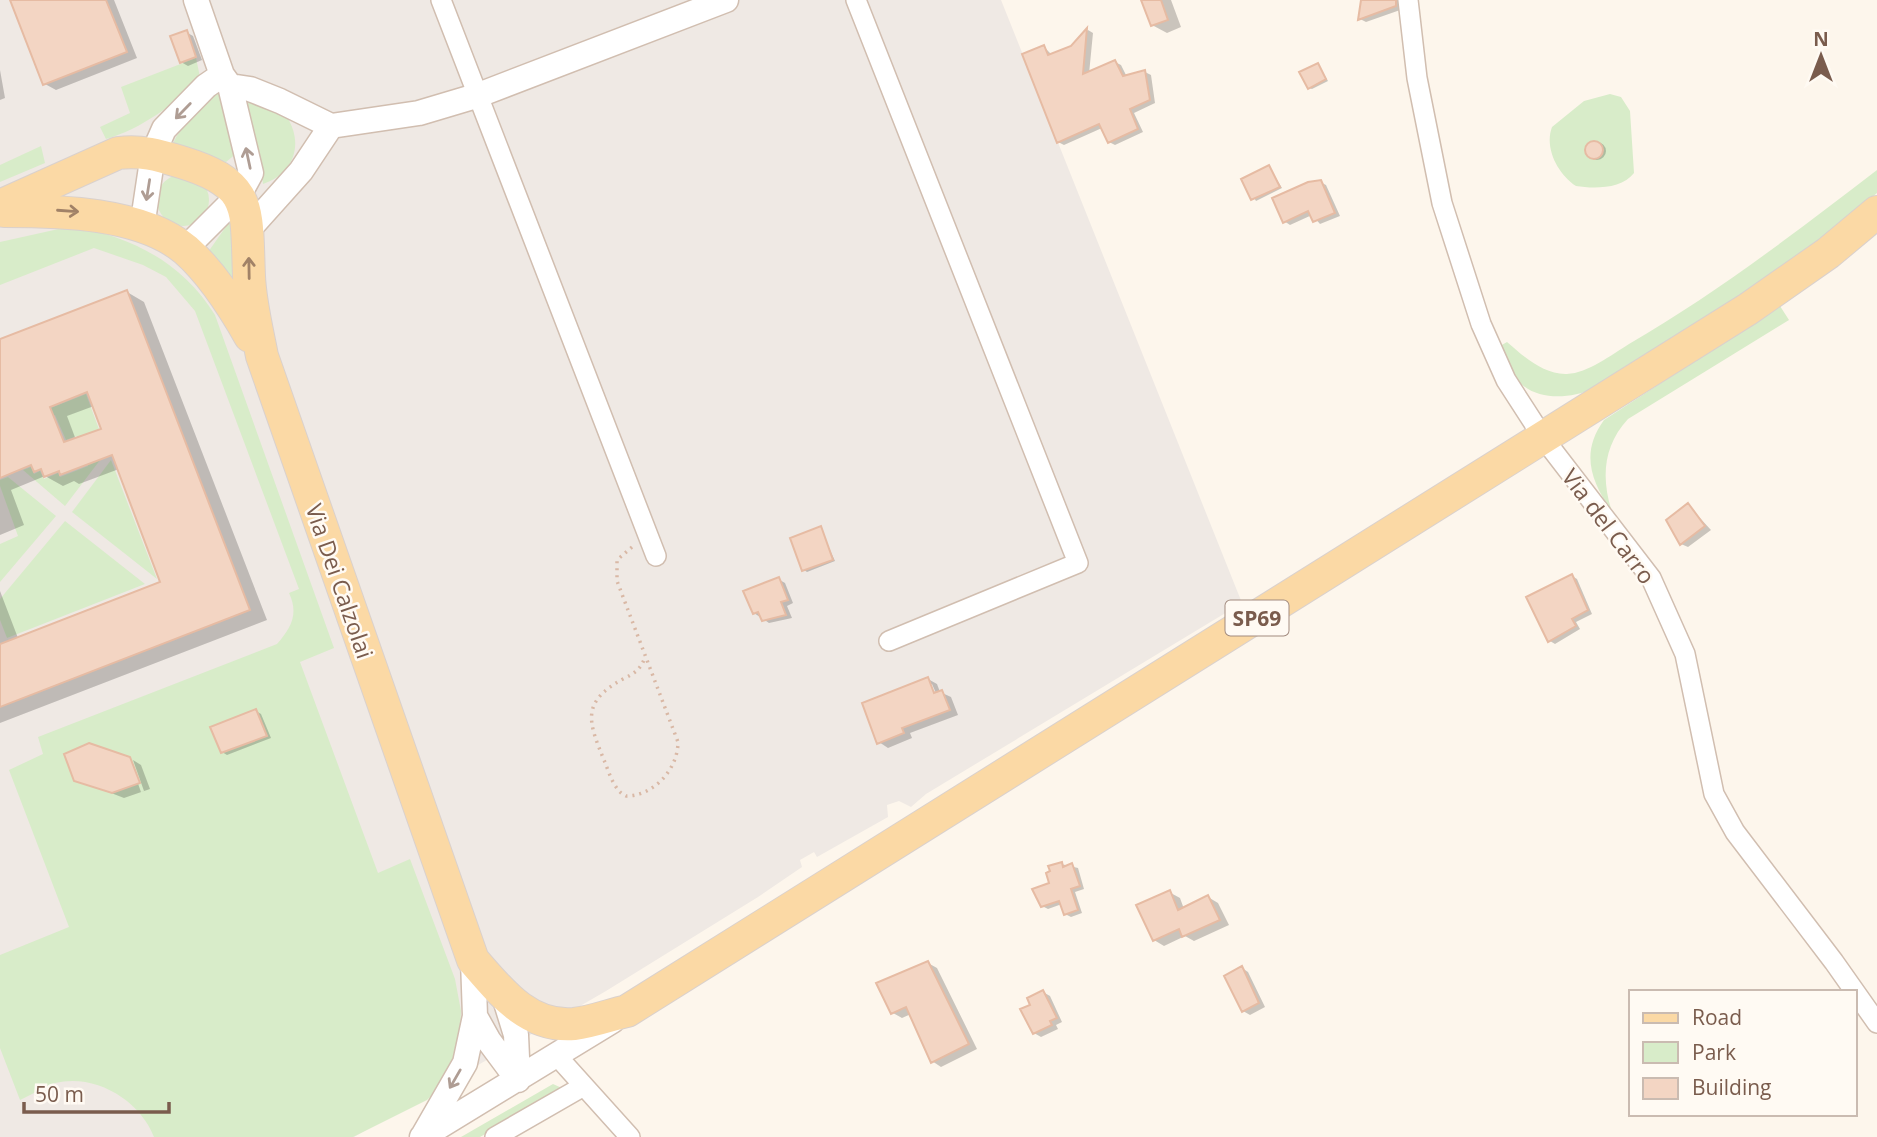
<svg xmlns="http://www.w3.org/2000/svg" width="1877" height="1137" font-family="'Open Sans',sans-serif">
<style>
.industrial{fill:#efe9e4}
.green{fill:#d8ecc9}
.shadow{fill:#0003;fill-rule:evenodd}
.building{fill:#f3d5c3;stroke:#e6bba3;stroke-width:2;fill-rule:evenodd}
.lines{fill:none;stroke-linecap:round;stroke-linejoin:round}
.minor-casing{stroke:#d1beb0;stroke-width:22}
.tertiary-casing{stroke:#d1beb0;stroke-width:27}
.primary-casing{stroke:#dad1cd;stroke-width:34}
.path{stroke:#d9b8a5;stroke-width:3.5;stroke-dasharray:2 5;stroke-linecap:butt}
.minor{stroke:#fff;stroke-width:19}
.tertiary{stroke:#fff;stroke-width:24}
.primary{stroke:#fbd9a5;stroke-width:32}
.oneway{stroke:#af9d94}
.oneway2{stroke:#a18267}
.labels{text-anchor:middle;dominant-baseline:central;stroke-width:5;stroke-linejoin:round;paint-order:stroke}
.shield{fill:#fffaf3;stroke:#a28b7f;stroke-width:2}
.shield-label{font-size:21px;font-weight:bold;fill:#7a5c4d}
.street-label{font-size:23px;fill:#7a5c4d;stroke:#fffaf3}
</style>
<rect width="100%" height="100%" fill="#fdf6ec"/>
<!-- industrial -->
<path class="industrial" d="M 0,0 L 1001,0 L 1242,603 L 926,794 L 911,807 L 899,801 L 887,805 L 888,817 L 817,857 L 814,852 L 800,860 L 802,867 L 758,897 L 606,991 L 354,1137 L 0,1137 Z"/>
<!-- green -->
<path class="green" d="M 196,58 L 200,77 C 176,104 141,129 106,139 L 100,127 L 130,113 L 121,87 Z
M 218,91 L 221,91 L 237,153 L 226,162 L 173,146 C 174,130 208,107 218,91 Z
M 1610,94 L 1621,97 L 1630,111 L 1634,173 C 1622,189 1594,189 1576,186 C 1558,174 1544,148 1552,127 L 1584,101 Z
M 253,102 L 287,117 C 304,144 294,174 263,184 L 259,150 L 243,103 Z
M 41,146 L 45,163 L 0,182 L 0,165 Z
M 1877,170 L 1877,193 L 1827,236 L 1778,271 L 1593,389 C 1569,399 1533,402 1515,377 C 1508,368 1505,356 1500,346 L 1507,342 C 1523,356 1544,375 1567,374 C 1588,373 1611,355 1629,344 C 1717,293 1796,232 1877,170 Z
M157 200a26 26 0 1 1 52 0a26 26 0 1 1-52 0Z
M 232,218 L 234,277 L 238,287 L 206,255 Z
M 72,226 C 132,237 182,262 215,315 L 334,648 L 300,662 L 378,873 L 410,859 L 455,979 L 461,1011 L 460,1037 L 455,1063 L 442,1085 L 427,1100 L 353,1137 L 154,1137 C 140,1100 95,1073 55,1083 C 44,1087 31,1095 20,1100 L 0,1048 L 0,955 L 69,927 L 9,770 L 43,754 L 38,737 L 277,644 C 291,628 299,614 289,593 L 299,589 L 195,311 L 166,277 L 143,265 L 94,248 L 0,285 L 0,242 Z
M 1780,306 L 1789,320 L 1628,419 C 1603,446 1601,478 1612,512 C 1591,481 1580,453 1604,420 Z
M 86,394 L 107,451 L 65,506 L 23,470 L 31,467 L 34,474 L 40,471 L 44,479 L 58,473 L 60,477 L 88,466 L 77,436 L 66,440 L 55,415 L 36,422 L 33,415 Z
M 111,460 L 157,579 L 72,512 Z
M 8,477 L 56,516 L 0,582 L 0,544 L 18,536 L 0,486 L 0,480 Z
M 65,521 L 145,584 L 7,638 L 0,620 L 0,599 Z
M 553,1084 L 564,1089 L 480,1137 L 461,1137 Z"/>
<!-- shadow -->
<path class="shadow" d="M 12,0 L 114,0 L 137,58 L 56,90 L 45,84 Z
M 1143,0 L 1171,0 L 1181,27 L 1167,33 L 1152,25 Z
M 1363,0 L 1402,0 L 1403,9 L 1366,22 L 1360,19 Z
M 1088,30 L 1093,33 L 1089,74 L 1115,62 L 1121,65 L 1127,77 L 1145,72 L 1151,75 L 1155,103 L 1134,113 L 1143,132 L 1115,145 L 1109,142 L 1102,128 L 1064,145 L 1058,142 L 1044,47 L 1052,55 L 1072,47 Z
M 186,32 L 193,36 L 202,60 L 188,66 L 181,62 Z
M 1318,65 L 1328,81 L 1312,89 L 1309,88 Z
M 0,70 L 5,98 L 0,100 Z
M1588 151a9 9 0 1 1 18 0a9 9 0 1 1-18 0Z
M 1269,167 L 1282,188 L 1256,201 L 1243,179 Z
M 1320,182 L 1326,185 L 1340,216 L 1320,224 L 1312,215 L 1290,225 L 1284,221 Z
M 127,292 L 144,302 L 267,620 L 0,723 L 0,591 L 18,638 L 163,583 L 119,469 L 79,484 L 74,481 L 63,486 L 45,476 L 11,490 L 24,525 L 0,535 L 0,341 ZM 94,406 L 103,430 L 76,440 L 67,416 Z
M 1688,505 L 1711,530 L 1688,547 L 1681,544 Z
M 820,528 L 835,561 L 807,572 L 804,570 Z
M 1572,576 L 1577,579 L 1592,614 L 1576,622 L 1580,629 L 1555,644 L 1550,641 Z
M 778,579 L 785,583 L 793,603 L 787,606 L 792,618 L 769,623 L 754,613 Z
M 928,679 L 937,684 L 940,692 L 951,697 L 958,715 L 910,733 L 912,738 L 888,748 L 879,742 ZM 929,684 L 932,684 L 939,700 L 936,702 Z
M 256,711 L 261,714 L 271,738 L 227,755 L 222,752 Z
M 129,758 L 141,792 L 144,791 L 133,760 L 141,765 L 150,789 L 124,798 L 75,779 Z
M 1061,864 L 1078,868 L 1084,889 L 1075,892 L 1082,913 L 1071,917 L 1065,914 L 1062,904 L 1048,909 L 1042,906 Z
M 1169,892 L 1180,898 L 1184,909 L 1208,897 L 1218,903 L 1229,925 L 1194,941 L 1185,936 L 1164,946 L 1154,940 Z
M 928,963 L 937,968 L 977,1049 L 941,1067 L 932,1061 L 911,1014 L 902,1018 L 893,1013 Z
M 1242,968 L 1248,972 L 1265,1007 L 1250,1015 L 1243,1011 Z
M 1043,992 L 1050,996 L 1062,1022 L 1056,1025 L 1058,1029 L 1041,1037 L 1034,1033 L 1032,1005 Z"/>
<!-- building -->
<path class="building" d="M 10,0 L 106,0 L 127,52 L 43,85 Z
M 1141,0 L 1161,0 L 1168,20 L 1151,26 Z
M 1361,0 L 1396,0 L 1396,6 L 1358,20 Z
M 1087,28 L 1083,74 L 1115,60 L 1123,76 L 1145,70 L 1150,100 L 1130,109 L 1138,129 L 1108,143 L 1099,124 L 1057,143 L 1022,54 L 1044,45 L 1048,55 L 1071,46 Z
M 187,30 L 196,57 L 180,63 L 170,36 Z
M 1318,63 L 1326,79 L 1308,89 L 1299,72 Z
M1585 150a9 9 0 1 1 18 0a9 9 0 1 1-18 0Z
M 1269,165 L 1280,187 L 1251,200 L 1241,179 Z
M 1321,180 L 1335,213 L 1313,222 L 1308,211 L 1283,223 L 1272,198 L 1308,182 Z
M 127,290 L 250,610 L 0,707 L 0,644 L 160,582 L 112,455 L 60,475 L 59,471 L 44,477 L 41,469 L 34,472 L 31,465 L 0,478 L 0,339 ZM 87,392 L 101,429 L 64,442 L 50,407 Z
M 1688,503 L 1705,526 L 1680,545 L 1666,520 Z
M 821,526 L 833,560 L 802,571 L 790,538 Z
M 1572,574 L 1588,610 L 1572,619 L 1576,626 L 1548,642 L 1526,597 Z
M 779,577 L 788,600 L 781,602 L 786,615 L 762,621 L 758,612 L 753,614 L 743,591 Z
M 928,677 L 934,693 L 942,690 L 950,710 L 902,728 L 904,733 L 877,744 L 862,703 Z
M 256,709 L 267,736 L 221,753 L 210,727 Z
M 89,743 L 130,757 L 140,783 L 112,793 L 74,781 L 64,754 Z
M 1062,862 L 1063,867 L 1072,863 L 1080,886 L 1071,889 L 1078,910 L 1064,915 L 1059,901 L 1041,907 L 1032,889 L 1049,883 L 1046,873 L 1050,871 L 1048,866 Z
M 1170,890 L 1178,910 L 1208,895 L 1220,920 L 1182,937 L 1179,929 L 1153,941 L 1136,905 Z
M 928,961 L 969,1044 L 931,1063 L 906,1007 L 891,1014 L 876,983 Z
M 1242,966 L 1259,1003 L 1242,1012 L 1224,976 Z
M 1043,990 L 1057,1018 L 1050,1021 L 1052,1025 L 1033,1034 L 1020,1009 L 1030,1005 L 1027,998 Z"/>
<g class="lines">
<!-- minor casing -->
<g class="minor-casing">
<path id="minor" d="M 441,0 L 656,556
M 856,0 L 1078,563 L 889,641
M 1408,0 L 1417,78 L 1442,203 L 1481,324 L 1506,380 L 1544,439 L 1651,578 L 1685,654 L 1714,794 L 1735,832 L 1834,962 L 1877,1023
M 557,1056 L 630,1137
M 495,1137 L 582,1087"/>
</g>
<!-- tertiary casing -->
<g class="tertiary-casing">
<path id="tertiary" d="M 230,86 L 250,89 L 280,101 L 331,126 L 419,113 L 476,96 L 726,0
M 142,227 L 153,154 L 164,129 L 206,86 L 222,75
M 249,229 L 301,171 L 331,126
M 185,249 L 239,195 L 251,173 L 230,86 L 222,75 L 196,0
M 504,996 L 516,1035 L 518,1080
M 475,1016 L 489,1041 L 518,1080
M 423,1136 L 465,1063 L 475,1016 L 473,960
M 422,1137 L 612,1021"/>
</g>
<!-- primary casing -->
<g class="primary-casing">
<path id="primary" d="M 0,206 L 118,153 C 141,150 158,155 181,162 C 254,184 246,208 249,276 C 250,302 257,330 262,356 L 473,960 C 500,991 528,1028 574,1024 C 592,1022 610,1015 627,1011 L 1748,309 L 1828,253 L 1877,212
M 4,211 C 59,211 141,212 186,250 C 212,273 233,306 250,336"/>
</g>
<!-- path -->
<path class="path" d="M 632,547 L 617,560 L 617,581 L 678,742 C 678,769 654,796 626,796 C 614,791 609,772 604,760 C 588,721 581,702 623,679 C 635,673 641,669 645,657"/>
<!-- minor -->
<use href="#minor" class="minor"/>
<!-- tertiary -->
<use href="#tertiary" class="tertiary"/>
<!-- primary -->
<use href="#primary" class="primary"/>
</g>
<!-- one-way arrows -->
<defs><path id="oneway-shaft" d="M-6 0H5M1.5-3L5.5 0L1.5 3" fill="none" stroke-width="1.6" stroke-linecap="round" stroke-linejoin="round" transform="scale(1.75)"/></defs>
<g class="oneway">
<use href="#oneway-shaft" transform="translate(183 111) rotate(134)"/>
<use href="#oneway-shaft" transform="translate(248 158) rotate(-102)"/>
<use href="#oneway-shaft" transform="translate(148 190) rotate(99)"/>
<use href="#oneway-shaft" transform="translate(455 1079) rotate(120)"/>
</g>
<g class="oneway2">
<use href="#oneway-shaft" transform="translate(68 211) rotate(4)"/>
<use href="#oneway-shaft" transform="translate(249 268) rotate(-91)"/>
</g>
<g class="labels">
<!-- shield labels -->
<rect class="shield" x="1225.5" y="600.5" width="63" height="35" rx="5"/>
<g class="shield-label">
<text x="1257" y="618">SP69</text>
</g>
<!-- street labels -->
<g class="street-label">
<text transform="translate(1609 526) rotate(53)">Via del Carro</text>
<text transform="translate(340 581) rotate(71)">Via Dei Calzolai</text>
</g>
</g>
<!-- legend -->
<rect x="1629" y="990" width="228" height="126" fill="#fffaf3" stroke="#cabbb1" stroke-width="2"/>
<rect x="1643" y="1013" width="35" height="10" fill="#fbd9a5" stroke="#cabbb1" stroke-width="2"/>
<text x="1692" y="1025" font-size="21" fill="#7a5c4d">Road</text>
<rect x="1643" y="1042" width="35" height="21" fill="#d8ecc9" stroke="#cabbb1" stroke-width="2"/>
<text x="1692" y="1060" font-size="21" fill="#7a5c4d">Park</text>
<rect x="1643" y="1078" width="35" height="21" fill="#f3d5c3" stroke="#cabbb1" stroke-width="2"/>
<text x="1692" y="1095" font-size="21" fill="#7a5c4d">Building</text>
<!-- north arrow -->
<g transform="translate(1821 56)" stroke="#fffaf3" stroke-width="5" paint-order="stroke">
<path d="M0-5L12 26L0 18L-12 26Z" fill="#7a5c4d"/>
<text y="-10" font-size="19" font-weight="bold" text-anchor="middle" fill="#7a5c4d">N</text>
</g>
<!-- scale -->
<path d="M24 1102v10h145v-10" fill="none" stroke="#7a5c4d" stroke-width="3.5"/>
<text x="35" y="1102" font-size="21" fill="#7a5c4d" stroke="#fffaf3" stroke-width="5" paint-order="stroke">50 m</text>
</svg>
